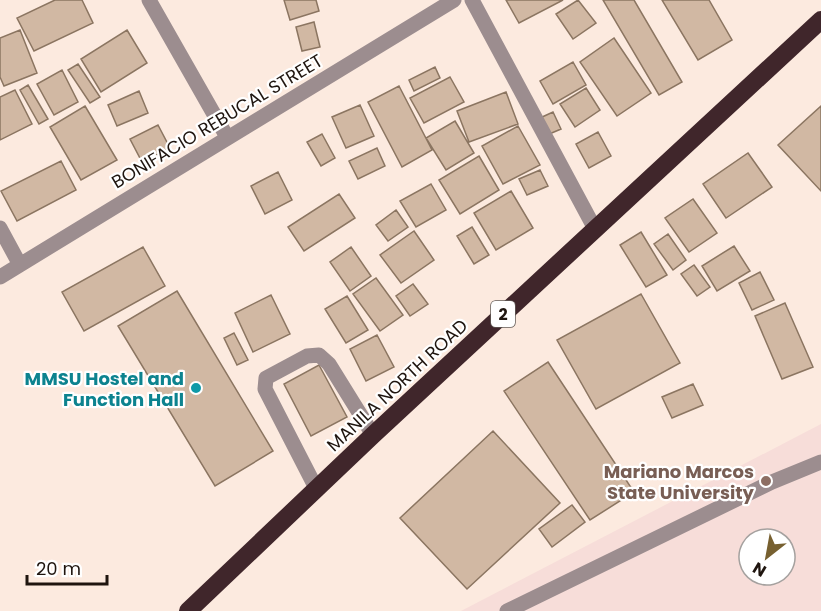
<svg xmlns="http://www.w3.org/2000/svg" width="821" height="611" font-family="Poppins,sans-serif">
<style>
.education{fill:#f7ddd9;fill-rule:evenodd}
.building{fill:#d1b8a3;stroke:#8b7561;stroke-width:1.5}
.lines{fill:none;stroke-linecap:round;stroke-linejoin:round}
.minor{stroke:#9c8d8f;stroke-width:15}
.highway{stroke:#40262b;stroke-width:18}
.culture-dot{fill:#0f9aa8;stroke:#fff;stroke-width:2}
.education-dot{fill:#8d6e63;stroke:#fff;stroke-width:2}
.labels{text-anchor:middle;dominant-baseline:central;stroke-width:4.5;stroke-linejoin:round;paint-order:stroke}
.shield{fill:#fff;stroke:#625b57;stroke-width:1.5}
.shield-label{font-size:16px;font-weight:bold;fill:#1f150f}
.street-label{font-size:18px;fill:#1f150f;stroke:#fff}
.culture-label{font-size:18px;font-weight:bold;fill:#0d838f;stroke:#fff;text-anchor:end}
.education-label{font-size:18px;font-weight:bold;fill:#785e54;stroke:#fff;text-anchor:end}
</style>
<rect width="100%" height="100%" fill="#fceadf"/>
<!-- education -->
<path class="education" d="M 821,424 L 821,611 L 461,611 ZM 749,539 L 785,539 L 785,575 L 749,575 Z"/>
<!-- building -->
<path class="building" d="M 55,0 L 82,0 L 93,23 L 34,51 L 17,18 Z
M 284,0 L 316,0 L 319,11 L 290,20 Z
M 506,0 L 563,0 L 519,23 Z
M 578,0 L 596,23 L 573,39 L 556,14 Z
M 603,0 L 634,0 L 682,82 L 659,95 Z
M 662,0 L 709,0 L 732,40 L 698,60 Z
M 314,22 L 320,47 L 302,51 L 296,27 Z
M 20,30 L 37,73 L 4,86 L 0,77 L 0,38 Z
M 127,30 L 147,63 L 101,92 L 81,59 Z
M 614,38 L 651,93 L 617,116 L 580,62 Z
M 573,62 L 586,85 L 553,104 L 540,81 Z
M 78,64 L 100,97 L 90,103 L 68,70 Z
M 435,67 L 440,78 L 414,91 L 409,80 Z
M 62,70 L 78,102 L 54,115 L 37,84 Z
M 450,77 L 464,102 L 424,123 L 410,98 Z
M 28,85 L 48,119 L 39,124 L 20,90 Z
M 399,86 L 432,150 L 402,167 L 368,102 Z
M 586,88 L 600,110 L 575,127 L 560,104 Z
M 15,90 L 32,124 L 0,140 L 0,97 Z
M 139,91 L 148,113 L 117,126 L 108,105 Z
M 506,92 L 518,124 L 469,142 L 457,111 Z
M 360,105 L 374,136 L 346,148 L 332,117 Z
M 85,106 L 117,160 L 81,180 L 50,127 Z
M 821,106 L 821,191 L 778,145 Z
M 553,112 L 561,129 L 547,135 L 540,118 Z
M 455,121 L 474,153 L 446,170 L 426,138 Z
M 158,125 L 170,148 L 142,162 L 130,139 Z
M 518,126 L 540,165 L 503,184 L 482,146 Z
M 598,132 L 611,156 L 589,168 L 576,144 Z
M 322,134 L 335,158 L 321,166 L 307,142 Z
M 377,148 L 385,166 L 358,179 L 349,161 Z
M 748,153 L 772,187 L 726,218 L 703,184 Z
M 479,156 L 499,190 L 460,214 L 439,180 Z
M 61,161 L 76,190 L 17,221 L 1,191 Z
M 540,170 L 548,186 L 527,195 L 519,179 Z
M 278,172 L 292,200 L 265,214 L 251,186 Z
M 431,184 L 446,210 L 416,227 L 400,201 Z
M 511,191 L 533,228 L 496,250 L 474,213 Z
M 339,194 L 355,218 L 304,251 L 288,227 Z
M 693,199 L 717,233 L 689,252 L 665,218 Z
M 396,210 L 408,227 L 388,241 L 376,225 Z
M 472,227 L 489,255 L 474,264 L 457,236 Z
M 414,231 L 434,260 L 401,283 L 380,255 Z
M 641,232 L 667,275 L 646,287 L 620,245 Z
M 668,234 L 686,260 L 673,270 L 654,244 Z
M 734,246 L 750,271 L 717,291 L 702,266 Z
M 143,247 L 165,286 L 84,331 L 62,292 Z
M 351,247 L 371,276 L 350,291 L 330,262 Z
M 694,265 L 710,287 L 697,296 L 681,274 Z
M 760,272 L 774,300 L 752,310 L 739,283 Z
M 376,278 L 403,315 L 380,331 L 353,294 Z
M 413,284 L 428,304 L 410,316 L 396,296 Z
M 177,291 L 273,451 L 215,486 L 118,326 Z
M 641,294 L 680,363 L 596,409 L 557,340 Z
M 271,295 L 290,334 L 253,352 L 235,313 Z
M 347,296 L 368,330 L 346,343 L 325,309 Z
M 785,303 L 813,367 L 782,379 L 755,316 Z
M 234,333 L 248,360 L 237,365 L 224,338 Z
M 377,335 L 394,367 L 366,381 L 350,349 Z
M 548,362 L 634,492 L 590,520 L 504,391 Z
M 319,365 L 347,417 L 311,436 L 284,384 Z
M 693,384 L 703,405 L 672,418 L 662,397 Z
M 493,431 L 560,503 L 467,589 L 400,518 Z
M 572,505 L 585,522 L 552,547 L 539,529 Z"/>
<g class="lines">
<!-- minor -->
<path class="minor" d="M 149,0 L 227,137
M 472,0 L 595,229
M 0,228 L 20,265
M 0,277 L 454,0
M 317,490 L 265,389 L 266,378 L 307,356 L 319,355 L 329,364 L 373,435
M 507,611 L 772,482 L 821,462"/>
<!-- highway -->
<path class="highway" d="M 188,611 L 373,435 L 821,20"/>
</g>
<!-- markers -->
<circle class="culture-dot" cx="196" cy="388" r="6"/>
<circle class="education-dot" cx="766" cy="481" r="6"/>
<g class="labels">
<!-- shield labels -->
<rect class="shield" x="491" y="301" width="24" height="26" rx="4.5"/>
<g class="shield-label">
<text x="503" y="314">2</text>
</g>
<!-- street labels -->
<g class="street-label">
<text transform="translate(217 121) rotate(-31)">BONIFACIO REBUCAL STREET</text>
<text transform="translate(397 385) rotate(-43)">MANILA NORTH ROAD</text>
</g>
<!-- culture labels -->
<g class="culture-label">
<text x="184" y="378">MMSU Hostel and<tspan x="184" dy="21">Function Hall</tspan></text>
</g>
<!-- education labels -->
<g class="education-label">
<text x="754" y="471">Mariano Marcos<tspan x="754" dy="21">State University</tspan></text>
</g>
</g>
<!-- north arrow -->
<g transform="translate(767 557) rotate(211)"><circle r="28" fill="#ffffff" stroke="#a5a19f" stroke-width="1.5"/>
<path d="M0-4.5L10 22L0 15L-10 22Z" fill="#776030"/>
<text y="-9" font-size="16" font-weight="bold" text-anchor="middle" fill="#1f150f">N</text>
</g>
<!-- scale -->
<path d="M27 575v9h80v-9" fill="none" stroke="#1f150f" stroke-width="3"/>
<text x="36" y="575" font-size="18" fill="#1f150f" stroke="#ffffff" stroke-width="4.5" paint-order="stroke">20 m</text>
</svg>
